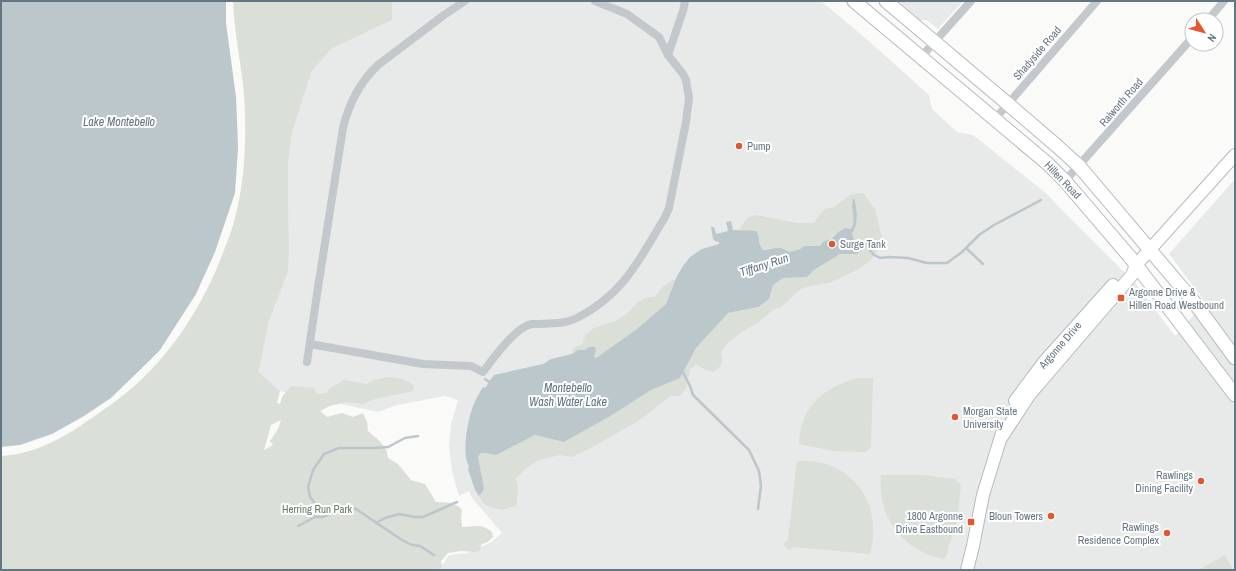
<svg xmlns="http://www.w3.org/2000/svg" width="1236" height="571" font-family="'Archivo Narrow',sans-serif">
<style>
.built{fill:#e8e9e9}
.green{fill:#dadfd7;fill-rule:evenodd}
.water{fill:#bbc7cb}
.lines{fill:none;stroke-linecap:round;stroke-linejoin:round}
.stream{stroke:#bbc7cb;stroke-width:2.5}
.secondary-casing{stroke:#b3babf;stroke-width:14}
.primary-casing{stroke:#b5babe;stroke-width:15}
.street{stroke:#c3c8cc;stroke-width:8}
.secondary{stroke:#fff;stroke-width:12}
.primary{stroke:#fff;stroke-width:13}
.poi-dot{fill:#e4572e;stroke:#fff;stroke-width:1.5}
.labels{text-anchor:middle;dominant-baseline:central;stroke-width:4;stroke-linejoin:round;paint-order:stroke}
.street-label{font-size:11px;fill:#657683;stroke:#fff}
.poi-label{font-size:11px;fill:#657683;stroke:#fff;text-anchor:start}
.park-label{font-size:11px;fill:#687a64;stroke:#fff}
.water-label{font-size:12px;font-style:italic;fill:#60757c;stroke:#fff}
</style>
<rect width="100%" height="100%" fill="#fafaf8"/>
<!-- built -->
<path class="built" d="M 392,1 L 821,1 L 871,43 L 929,95 L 932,109 L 957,132 L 973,135 L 1047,194 L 1061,209 L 1136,284 L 1175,336 L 1205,302 L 1169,254 L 1235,179 L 1235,570 L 439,570 L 449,555 L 467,553 L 490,543 L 502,533 L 472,498 L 469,491 L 459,496 L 452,471 L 449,447 L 451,425 L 458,400 L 445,396 L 397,405 L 378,412 L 280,391 L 259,372 L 268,324 L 288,272 L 289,254 L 288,163 L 292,133 L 311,73 L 331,49 L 392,20 Z
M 899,1 L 963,1 L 938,29 L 926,20 L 920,20 Z"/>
<!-- green -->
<path class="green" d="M 233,1 L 392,1 L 392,20 L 331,49 L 311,73 L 292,133 L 288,163 L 289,254 L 288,272 L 268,324 L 259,372 L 280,391 L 277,403 L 280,404 L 282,397 L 291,386 L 314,388 L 317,394 L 326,393 L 330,388 L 344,380 L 367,384 L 374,380 L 389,377 L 403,379 L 414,385 L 413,391 L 375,399 L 363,404 L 346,402 L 330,406 L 320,411 L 327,417 L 342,413 L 353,417 L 363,413 L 367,422 L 368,431 C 376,438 388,446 388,458 L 398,464 L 411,480 L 425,484 L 436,502 C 445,502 456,502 462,510 L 461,518 L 462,527 C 475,527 480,523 492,532 L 493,537 L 489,541 L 481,545 L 480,550 L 475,552 L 461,551 L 448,553 L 441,561 L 442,566 L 439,570 L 1,570 L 1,456 C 43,454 76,429 109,406 C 159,371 193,323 217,268 C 224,250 232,232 236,214 C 244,182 246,147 245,115 C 245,77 234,39 233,1 ZM 281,420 L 278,429 L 270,441 L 273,445 L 264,450 L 271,425 Z
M 859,193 L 864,194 L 875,209 L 882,237 L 877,251 L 871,260 L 859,269 L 829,283 L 810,286 L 801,289 L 781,307 L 774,309 L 759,322 L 740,333 L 729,342 L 721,352 C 723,362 723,366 713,372 L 704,369 L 696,364 L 690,370 L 686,388 L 680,396 L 670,396 L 640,420 L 587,450 L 572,457 L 560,455 L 539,460 L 526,468 L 516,478 L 518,489 L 516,506 L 502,510 L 491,507 L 484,504 L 479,496 L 484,488 L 478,457 L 481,453 L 485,453 L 496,455 L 535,435 L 564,442 L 612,415 L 651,390 L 680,378 L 696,348 L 728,313 L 758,307 L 769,299 L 773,285 L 783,278 L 807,277 L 814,270 L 840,254 L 857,254 L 860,250 L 859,248 L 856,246 L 852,234 L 856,225 L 857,215 L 855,200 L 852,201 C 853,210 856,221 851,229 C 849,229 846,228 844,228 C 840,229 822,244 821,246 L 808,246 L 790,252 C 787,251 784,249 781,248 C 774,247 770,251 763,250 C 756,241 761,236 756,231 L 738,231 L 747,218 L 756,215 L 798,223 L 814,223 L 820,214 L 825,209 L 834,207 L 850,195 Z
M 676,279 L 666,304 L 637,329 L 596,358 L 594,358 L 586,350 L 578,350 L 572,354 L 573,348 L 582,344 L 586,334 L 594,328 L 615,321 L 628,313 L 637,303 L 647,297 L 654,297 L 663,287 L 671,281 Z
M 857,378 L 873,378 L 871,447 L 866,452 L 833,451 L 799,444 C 800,407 823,388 857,378 Z
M 797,461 C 851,458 884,502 870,554 L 794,547 L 790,550 L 786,548 L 784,545 L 786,541 L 788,540 Z
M 881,475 L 922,475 L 956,479 L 961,486 L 957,521 L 945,559 C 903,552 877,517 881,475 Z
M 1225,555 L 1233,570 L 1198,570 Z"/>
<!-- water -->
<path class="water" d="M 1,1 L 226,1 L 226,23 L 236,97 L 237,120 L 238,148 L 235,193 L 215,252 L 196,294 L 160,350 L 145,365 L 111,398 L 84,416 L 52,434 L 20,445 L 1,447 Z
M 853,199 L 855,200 L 857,215 L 856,225 L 852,234 L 856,246 L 859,248 L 865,241 L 868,243 L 866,246 L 857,254 L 840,254 L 814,270 L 807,277 L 783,278 L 773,285 L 769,299 L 758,307 L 728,313 L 696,348 L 680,378 L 651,390 L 612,415 L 564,442 L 535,435 L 496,455 L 485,453 L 481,453 L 478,457 L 484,488 L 483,491 L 479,496 L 475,490 L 468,469 L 469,466 C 461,454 468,417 474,404 C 476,398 480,392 483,387 L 485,388 L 494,375 L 543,364 L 551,359 L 572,354 L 578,350 L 585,350 C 588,347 591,346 595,347 L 596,350 L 594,357 L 596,358 L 637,329 L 666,304 L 677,276 L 683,266 L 690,257 L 702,249 L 719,244 L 719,242 L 715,241 L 713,239 L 711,227 L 714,227 L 716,234 L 728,231 L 726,222 L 731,221 L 733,230 L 756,231 C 761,236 756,241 763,250 C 769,251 774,247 781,248 C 784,249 787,251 790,252 L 800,249 L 804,246 L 820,246 L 823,242 L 832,238 L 838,232 L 845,228 L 851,229 C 857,220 850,208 853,199 Z"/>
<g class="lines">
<!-- stream -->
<path class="stream" d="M 863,246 L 866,246 L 874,255 L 880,258 L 889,257 L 908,258 L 927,263 L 947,263 L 962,252 L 979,235 L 994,225 L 1041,200
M 966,248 L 983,264
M 682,370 L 690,386 L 693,395 L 749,450 L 759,471 L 761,486 L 758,509
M 485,379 L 489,382 L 492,381
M 315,517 L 316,512 L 314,502 L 310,497 L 308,487 L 313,470 L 324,454 L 339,448 L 373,448 L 388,447 L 405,438 L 418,436
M 376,523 L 385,518 L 399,514 L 415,517 L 423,517 L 457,502
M 298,526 L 315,517 L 323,517 L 337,511 L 353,507 L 402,540 L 412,545 L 420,546 L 434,555"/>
<!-- secondary casing -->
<g class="secondary-casing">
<path id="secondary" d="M 1015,401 L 1044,362 L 1113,285
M 1001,438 L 1030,394 L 1132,275 L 1136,265 L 1235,155
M 967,570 L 973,546 L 983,495 L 1003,430"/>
</g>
<!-- primary casing -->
<g class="primary-casing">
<path id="primary" d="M 854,1 L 1048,164 L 1065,181 L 1130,257 L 1235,395
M 886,1 L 1008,104 L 1057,146 L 1079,166 L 1194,302 L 1235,358"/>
</g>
<!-- street -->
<path class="street" d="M 1208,20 L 1224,1
M 668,55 L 683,11 L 685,1
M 921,57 L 971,1
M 994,120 L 1097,1
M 1065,181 L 1192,38
M 310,344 L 423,364 L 471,366 L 483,372 C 493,359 515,327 532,324 C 548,323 563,325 577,318 C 624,294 639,260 665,217 L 669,208 L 686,122 L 689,98 L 686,80 L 683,74 L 668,55 L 659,37 L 627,14 L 595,1
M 307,362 L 317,294 L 343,128 C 349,103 359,83 378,65 L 444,15 L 465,1"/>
<!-- secondary -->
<use href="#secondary" class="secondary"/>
<!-- primary -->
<use href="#primary" class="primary"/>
</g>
<!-- markers -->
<g class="poi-dot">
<circle cx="739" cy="146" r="4"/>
<circle cx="832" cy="244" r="4"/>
<rect x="1117" y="294" width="8" height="8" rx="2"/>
<circle cx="955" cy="417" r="4"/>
<circle cx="1201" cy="481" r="4"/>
<circle cx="1051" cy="516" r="4"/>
<rect x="967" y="518" width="8" height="8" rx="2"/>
<circle cx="1167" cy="533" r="4"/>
</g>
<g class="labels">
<!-- street labels -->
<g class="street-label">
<text transform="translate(1037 53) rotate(-49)">Shadyside Road</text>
<text transform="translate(1121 102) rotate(-49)">Ralworth Road</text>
<text transform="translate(1063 180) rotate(46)">Hillen Road</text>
<text transform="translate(1060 345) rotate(-49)">Argonne Drive</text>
</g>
<!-- poi labels -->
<g class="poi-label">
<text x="747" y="146">Pump</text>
<text x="840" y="244">Surge Tank</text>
<text x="1129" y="292">Argonne Drive &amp;<tspan x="1129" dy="13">Hillen Road Westbound</tspan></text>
<text x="963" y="411">Morgan State<tspan x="963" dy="13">University</tspan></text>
<text x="1193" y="475" text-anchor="end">Rawlings<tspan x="1193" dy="13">Dining Facility</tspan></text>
<text x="963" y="516" text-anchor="end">1800 Argonne<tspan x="963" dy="13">Drive Eastbound</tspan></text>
<text x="1043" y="516" text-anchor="end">Bloun Towers</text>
<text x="1159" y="527" text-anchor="end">Rawlings<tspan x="1159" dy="13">Residence Complex</tspan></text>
</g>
<!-- park labels -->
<g class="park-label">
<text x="317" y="509">Herring Run Park</text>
</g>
<!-- water labels -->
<g class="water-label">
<text x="119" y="122">Lake Montebello</text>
<text transform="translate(764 265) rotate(-18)">Tiffany Run</text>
<text x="568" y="388">Montebello<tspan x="568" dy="14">Wash Water Lake</tspan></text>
</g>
</g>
<!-- border -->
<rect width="1236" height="571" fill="none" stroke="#657683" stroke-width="4"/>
<!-- north arrow -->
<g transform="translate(1204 32) rotate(126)"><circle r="19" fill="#ffffff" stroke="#c1c8cd"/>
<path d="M0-3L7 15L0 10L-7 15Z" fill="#e4572e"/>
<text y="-6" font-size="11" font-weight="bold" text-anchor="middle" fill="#657683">N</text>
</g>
</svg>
